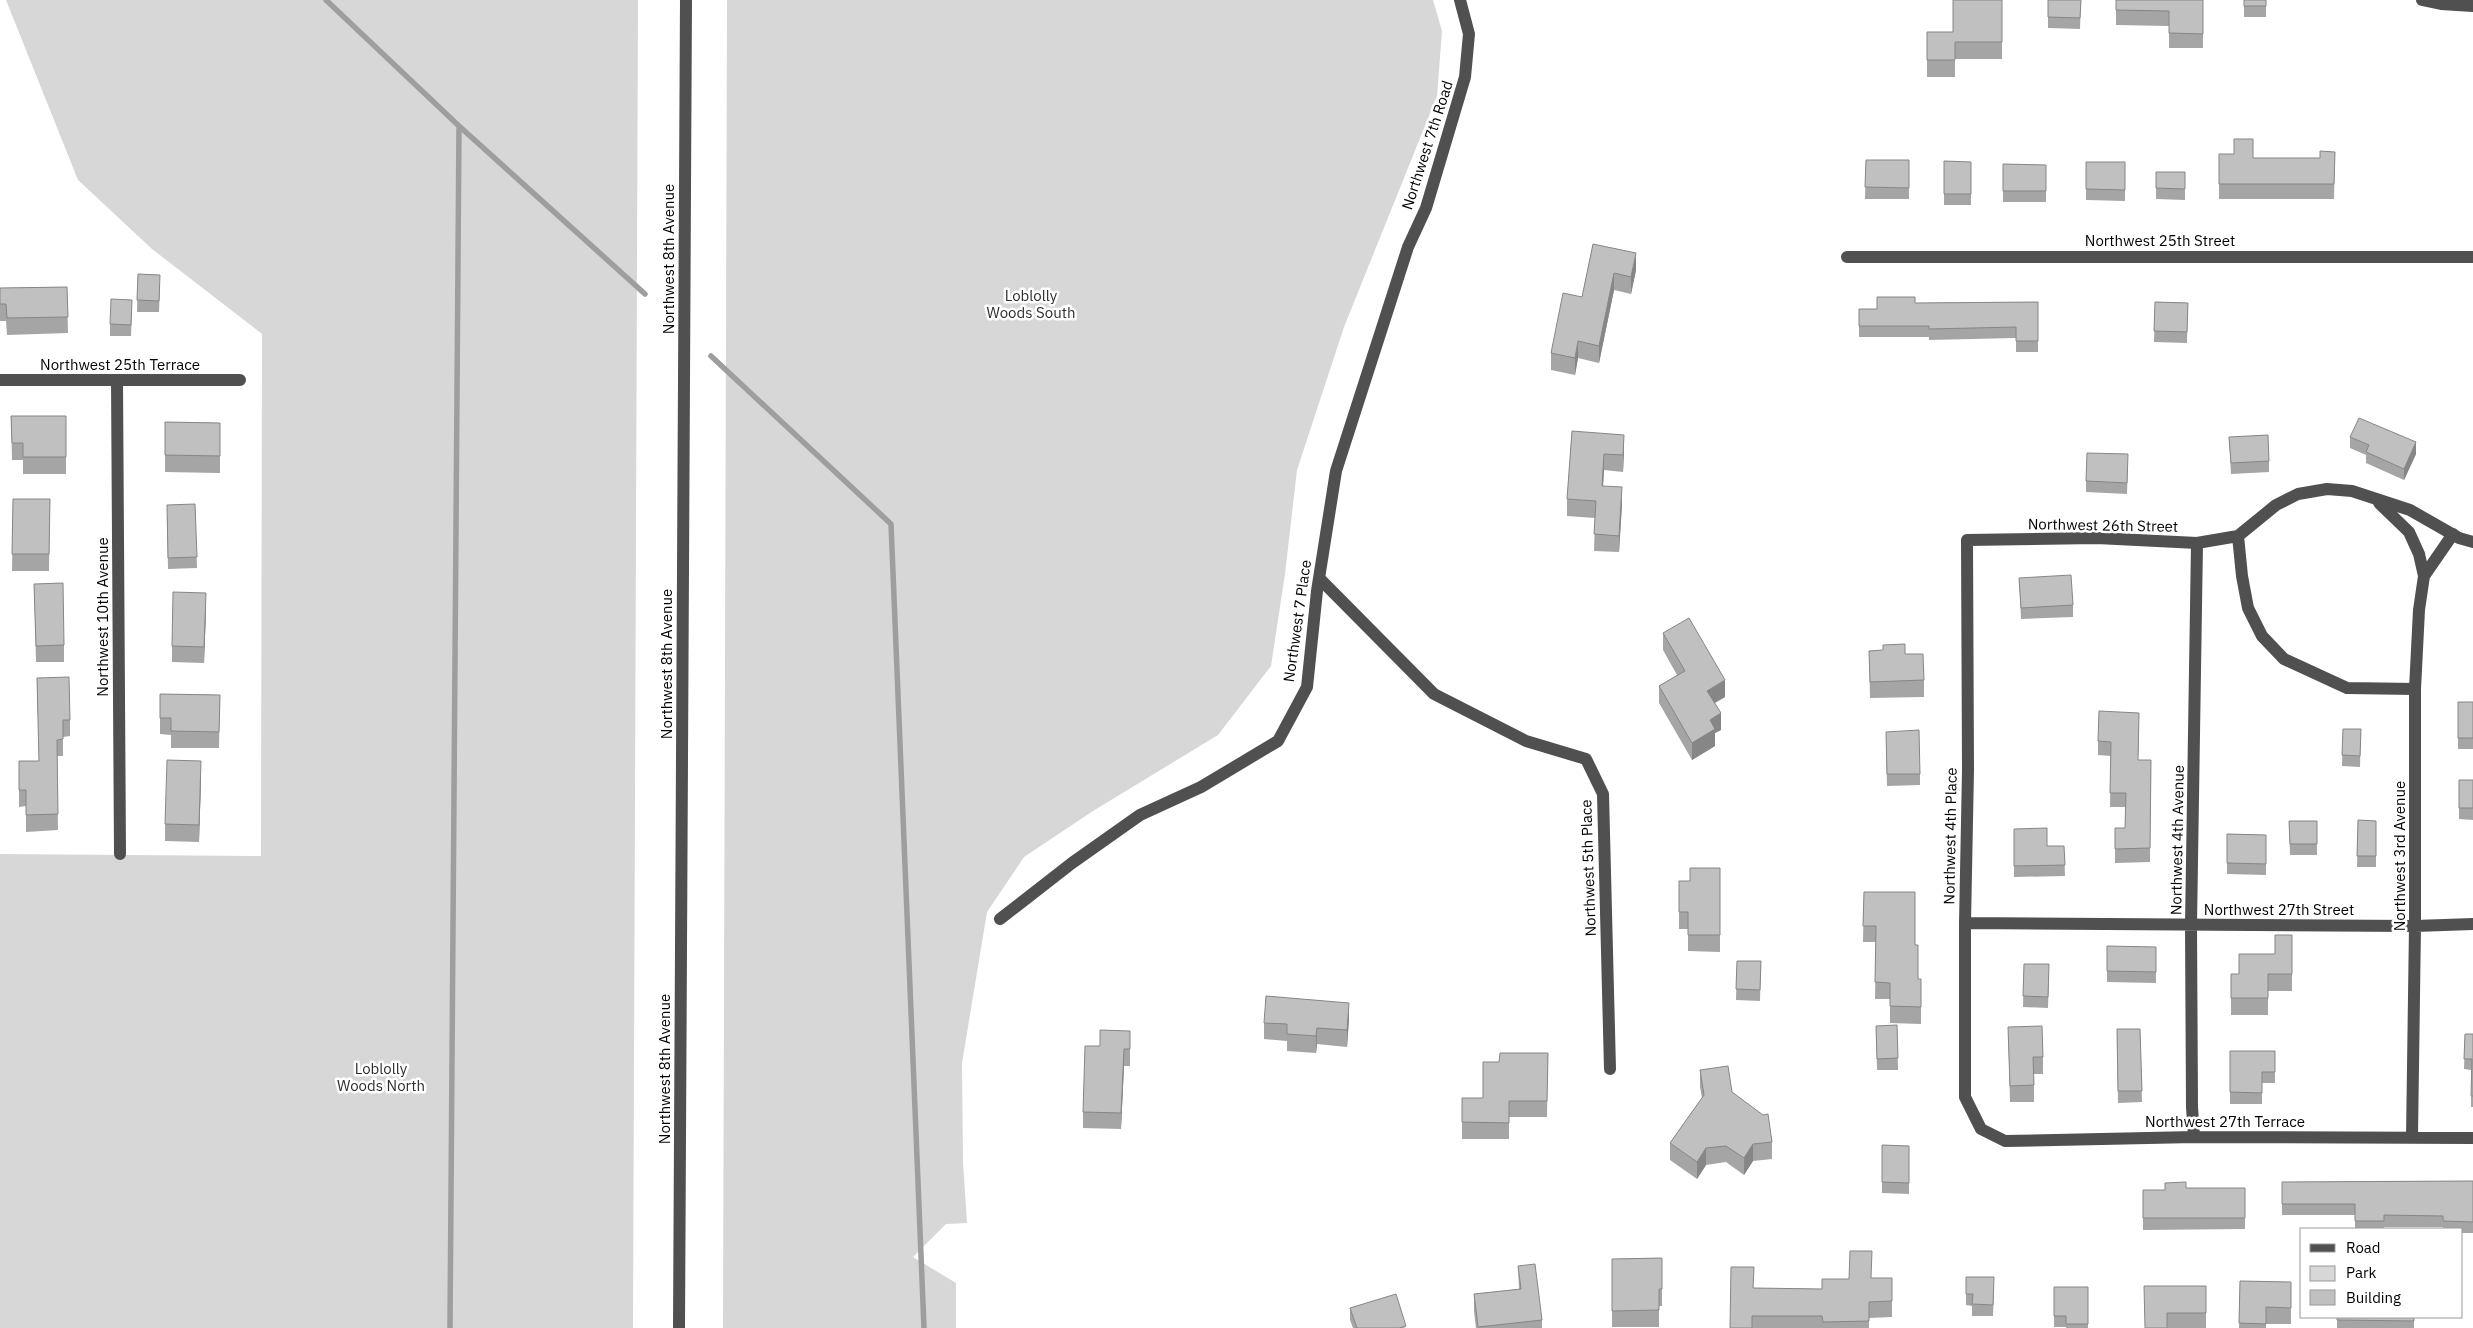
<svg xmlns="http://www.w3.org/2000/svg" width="2473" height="1328" font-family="'IBM Plex Sans',sans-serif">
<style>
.green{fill:#d7d7d7}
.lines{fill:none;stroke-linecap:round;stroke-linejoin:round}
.stream{stroke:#9e9e9e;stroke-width:5.5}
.minor{stroke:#505050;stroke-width:12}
.wall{fill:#a5a5a5}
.shaded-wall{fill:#868686}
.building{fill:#c0c0c0;stroke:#868686}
.labels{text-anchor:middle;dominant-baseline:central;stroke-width:5;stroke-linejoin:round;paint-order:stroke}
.street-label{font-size:15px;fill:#000;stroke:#fff}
.park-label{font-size:15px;fill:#2e2e2e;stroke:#fff}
</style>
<rect width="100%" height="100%" fill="#fff"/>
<!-- green -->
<path class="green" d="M 6,0 L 638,0 L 633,1328 L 0,1328 L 0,854 L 261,856 L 262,334 L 152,249 L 78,180 Z
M 727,0 L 1433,0 L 1442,31 L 1437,96 L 1344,327 L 1297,470 L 1285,574 L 1271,666 L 1218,735 L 1093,811 L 1024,857 L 987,912 L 962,1063 L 963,1162 L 967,1223 L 946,1224 L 913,1257 L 956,1283 L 956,1328 L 723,1328 Z"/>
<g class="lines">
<!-- stream -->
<path class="stream" d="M 326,0 L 459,126 L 645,294
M 711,356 L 891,524 L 924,1328
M 450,1328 L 459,126"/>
<!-- minor -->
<path class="minor" d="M 2422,0 L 2441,4 L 2473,6
M 1847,257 L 2473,257
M 0,380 L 240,380
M 117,380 L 120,854
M 2379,503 L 2409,532 L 2419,554 L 2424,576 L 2419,610 L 2415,689 L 2415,926 L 2412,1137
M 2238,536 L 2242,576 L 2248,608 L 2262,636 L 2284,659 L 2347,688 L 2415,689
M 2473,542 L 2459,538 L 2410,510 L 2352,491 L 2327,489 L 2298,494 L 2276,505 L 2238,536 L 2197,543 L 2097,538 L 1967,540 L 1968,770 L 1965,923 L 1965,1097 L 1981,1129 L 2005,1141 L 2194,1137 L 2473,1138
M 2424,576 L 2453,534
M 1319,578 L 1434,694 L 1526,741 L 1586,759 L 1603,794 L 1610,1069
M 1000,919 L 1072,863 L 1140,815 L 1201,787 L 1278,741 L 1307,687 L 1317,591 L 1336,471 L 1408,247 L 1426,208 L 1465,77 L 1469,34 L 1460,0
M 1965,923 L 2415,926 L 2473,924
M 2194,1137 L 2192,1107 L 2191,925 L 2197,543
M 679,1328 L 686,0"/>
</g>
<!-- wall -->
<path class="wall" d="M 2002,0 L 2002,59 L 1955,59 L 1955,77 L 1927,77 L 1927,32 L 1953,32 Z
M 2048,0 L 2081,0 L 2080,29 L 2048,28 Z
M 2116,0 L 2203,0 L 2203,48 L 2169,48 L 2169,26 L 2116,25 Z
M 2244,0 L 2266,0 L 2266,17 L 2244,17 Z
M 2335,152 L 2334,199 L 2219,199 L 2219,154 L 2253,158 L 2320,158 Z
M 1866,160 L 1909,160 L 1909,199 L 1865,199 Z
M 1944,161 L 1971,162 L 1971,205 L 1944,205 Z
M 2086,162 L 2125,162 L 2125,201 L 2086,200 Z
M 2003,164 L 2046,165 L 2046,202 L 2003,202 Z
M 2156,172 L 2185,172 L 2185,200 L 2156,199 Z
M 1593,244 L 1636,270 L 1631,294 L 1614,290 L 1599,363 L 1578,358 L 1575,375 L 1551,370 L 1551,353 L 1582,297 Z
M 138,274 L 160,286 L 159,312 L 137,312 Z
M 67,287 L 68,333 L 7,335 L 6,321 L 0,321 L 0,288 Z
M 2038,302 L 2038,352 L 2016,352 L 2016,338 L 1929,340 L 1929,337 L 1859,337 L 1859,309 L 1877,309 L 1915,303 Z
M 2155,302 L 2188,303 L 2187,343 L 2154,342 Z
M 132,312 L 131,336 L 110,336 L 110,324 Z
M 11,416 L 66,416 L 66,474 L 23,474 L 23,460 L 12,460 Z
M 165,422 L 220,423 L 220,473 L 165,472 Z
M 1572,431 L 1624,451 L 1623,472 L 1604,470 L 1603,486 L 1622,504 L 1619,552 L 1594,551 L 1595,518 L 1567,516 L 1567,499 Z
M 2229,437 L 2269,461 L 2269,472 L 2231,474 Z
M 2350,437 L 2416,454 L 2404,480 L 2366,463 L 2366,455 L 2350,448 Z
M 2128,465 L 2127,494 L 2086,492 L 2086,481 Z
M 13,499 L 50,499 L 49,571 L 12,571 Z
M 195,504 L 197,568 L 168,569 L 167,516 Z
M 2019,578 L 2073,605 L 2073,617 L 2021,619 Z
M 34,584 L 64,645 L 64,662 L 36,662 Z
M 206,610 L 204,663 L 172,662 L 172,646 Z
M 1663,633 L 1725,697 L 1715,703 L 1721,730 L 1715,733 L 1715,746 L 1692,760 L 1659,703 L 1659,686 L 1677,675 L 1663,650 Z
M 1869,651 L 1905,654 L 1924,680 L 1924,697 L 1870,698 Z
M 37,678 L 70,720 L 70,736 L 63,737 L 63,756 L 57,756 L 58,830 L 26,832 L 26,806 L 19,807 L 19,761 L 39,761 Z
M 160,694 L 220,695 L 219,748 L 171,748 L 171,735 L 160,734 Z
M 2458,702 L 2473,702 L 2473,749 L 2458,749 Z
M 2139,727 L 2138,760 L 2151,760 L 2150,862 L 2115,863 L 2115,828 L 2125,828 L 2126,807 L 2110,807 L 2111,756 L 2098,755 L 2098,741 Z
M 2343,729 L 2361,729 L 2360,767 L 2342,766 Z
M 1886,743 L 1920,774 L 1920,785 L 1887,786 Z
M 201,778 L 199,842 L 165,841 L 165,824 Z
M 2459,780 L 2473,780 L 2473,820 L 2459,819 Z
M 2358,820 L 2376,821 L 2376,867 L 2357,867 Z
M 2289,821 L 2317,821 L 2317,855 L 2290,855 Z
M 2014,829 L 2047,846 L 2064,846 L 2065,876 L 2014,877 Z
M 2227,834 L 2266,835 L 2266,875 L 2227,874 Z
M 1720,868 L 1720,952 L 1688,951 L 1688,929 L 1679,929 L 1679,881 L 1690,881 Z
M 1864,892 L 1915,945 L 1918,979 L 1921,979 L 1921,1024 L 1890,1023 L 1890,999 L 1875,999 L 1876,942 L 1863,942 Z
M 2292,935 L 2292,991 L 2268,991 L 2268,1015 L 2231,1015 L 2231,974 L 2239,974 L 2275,954 Z
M 2156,947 L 2156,983 L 2107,982 L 2107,971 Z
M 1737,961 L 1761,961 L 1760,1001 L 1736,1000 Z
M 2024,964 L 2049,976 L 2048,1008 L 2023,1007 Z
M 1349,1019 L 1347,1047 L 1317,1044 L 1316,1053 L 1287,1051 L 1287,1041 L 1264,1039 L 1264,1023 Z
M 1897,1025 L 1898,1070 L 1877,1070 L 1876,1026 Z
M 2008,1027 L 2043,1057 L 2043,1074 L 2034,1074 L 2034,1102 L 2010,1102 Z
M 2117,1029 L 2140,1029 L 2142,1102 L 2118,1103 Z
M 1130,1031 L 1130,1066 L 1124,1066 L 1121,1129 L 1083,1128 L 1083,1112 L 1100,1046 Z
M 2465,1034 L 2473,1034 L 2473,1107 L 2471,1107 L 2471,1070 L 2464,1069 Z
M 2230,1051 L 2275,1051 L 2275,1083 L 2262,1083 L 2262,1104 L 2230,1104 Z
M 1548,1053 L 1547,1117 L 1509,1117 L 1509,1139 L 1462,1139 L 1462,1098 L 1483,1098 L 1499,1062 Z
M 1700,1070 L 1732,1092 L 1772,1142 L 1772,1159 L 1753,1161 L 1744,1175 L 1726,1162 L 1706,1165 L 1697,1179 L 1670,1160 L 1670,1143 L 1702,1098 L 1700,1087 Z
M 1882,1145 L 1909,1146 L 1909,1194 L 1882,1193 Z
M 2473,1181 L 2473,1233 L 2462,1233 L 2462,1229 L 2443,1229 L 2443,1227 L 2384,1227 L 2384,1229 L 2355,1229 L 2355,1215 L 2282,1215 L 2282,1182 Z
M 2186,1188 L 2245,1188 L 2245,1229 L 2143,1230 L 2143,1190 L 2165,1190 Z
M 1662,1258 L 1662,1306 L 1659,1306 L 1659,1327 L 1612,1327 L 1612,1259 Z
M 1518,1266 L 1542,1320 L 1542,1328 L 1476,1328 L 1474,1311 L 1474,1294 L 1519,1289 Z
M 1966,1277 L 1994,1289 L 1993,1316 L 1972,1316 L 1972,1306 L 1966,1305 Z
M 1871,1278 L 1892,1301 L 1892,1317 L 1869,1318 L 1869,1328 L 1730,1328 L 1753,1288 L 1822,1289 Z
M 2240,1281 L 2291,1282 L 2291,1324 L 2266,1324 L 2266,1328 L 2239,1328 Z
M 2206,1286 L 2206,1328 L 2145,1328 Z
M 2054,1287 L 2088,1287 L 2088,1328 L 2066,1328 L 2066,1327 L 2054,1327 Z
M 1350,1308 L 1406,1328 L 1353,1328 L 1350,1320 Z
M 2337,1317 L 2414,1317 L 2414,1328 L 2337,1328 Z"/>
<!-- shaded-wall -->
<path class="shaded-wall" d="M 1636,253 L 1636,270 L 1631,294 L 1631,277 Z
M 1614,273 L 1614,290 L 1599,363 L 1599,346 Z
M 1578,341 L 1578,358 L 1575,375 L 1575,358 Z
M 1624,435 L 1624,451 L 1623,472 L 1623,455 Z
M 2416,442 L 2416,454 L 2404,480 L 2404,469 Z
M 1604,454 L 1604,470 L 1602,503 L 1602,486 Z
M 1622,487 L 1622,504 L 1619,552 L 1619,536 Z
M 206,593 L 206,610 L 204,663 L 204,647 Z
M 1725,680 L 1725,697 L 1707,707 L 1707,691 Z
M 1721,713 L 1721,730 L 1715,733 L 1715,746 L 1692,760 L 1692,743 L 1710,720 Z
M 201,761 L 201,778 L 199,842 L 199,825 Z
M 1349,1003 L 1349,1019 L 1347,1047 L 1347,1030 Z
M 1317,1028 L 1317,1044 L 1316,1053 L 1316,1036 Z
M 1124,1049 L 1124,1066 L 1121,1129 L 1121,1113 Z
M 1753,1144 L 1753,1161 L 1744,1175 L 1744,1158 Z
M 1706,1148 L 1706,1165 L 1697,1179 L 1697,1162 Z"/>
<!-- building -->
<path class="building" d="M 1953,0 L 2002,0 L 2002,42 L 1955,42 L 1955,60 L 1927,60 L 1927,32 L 1953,32 Z
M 2048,0 L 2081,0 L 2080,18 L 2048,17 Z
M 2116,0 L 2203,0 L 2203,34 L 2169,33 L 2169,11 L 2116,10 Z
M 2244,0 L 2266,0 L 2266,6 L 2244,6 Z
M 2234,139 L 2253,139 L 2253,158 L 2320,158 L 2320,151 L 2335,152 L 2334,184 L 2219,184 L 2219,154 L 2234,154 Z
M 1866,160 L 1909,160 L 1909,188 L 1865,187 Z
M 1944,161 L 1971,162 L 1971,194 L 1944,194 Z
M 2086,162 L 2125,162 L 2125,190 L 2086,189 Z
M 2003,164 L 2046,165 L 2046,191 L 2003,191 Z
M 2156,172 L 2185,172 L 2185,189 L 2156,188 Z
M 1593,244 L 1636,253 L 1631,277 L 1614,273 L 1599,346 L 1578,341 L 1575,358 L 1551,353 L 1563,293 L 1582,297 Z
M 138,274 L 160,275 L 159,301 L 137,300 Z
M 67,287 L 68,317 L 7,318 L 6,304 L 0,304 L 0,288 Z
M 1877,297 L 1915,297 L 1915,303 L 2038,302 L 2038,341 L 2016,341 L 2016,327 L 1929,329 L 1929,326 L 1859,326 L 1859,309 L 1877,309 Z
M 111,299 L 132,300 L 131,325 L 110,324 Z
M 2155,302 L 2188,303 L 2187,332 L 2154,331 Z
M 11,416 L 66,416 L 66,457 L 23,457 L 23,443 L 12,443 Z
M 2359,418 L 2416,442 L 2404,469 L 2366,452 L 2369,445 L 2350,437 Z
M 165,422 L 220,423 L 220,456 L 165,455 Z
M 1572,431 L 1624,435 L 1623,455 L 1604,454 L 1602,486 L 1622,487 L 1619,536 L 1594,534 L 1596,501 L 1567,499 Z
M 2268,435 L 2269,461 L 2231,463 L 2229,437 Z
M 2087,453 L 2128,454 L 2127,483 L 2086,481 Z
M 13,499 L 50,499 L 49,554 L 12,554 Z
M 195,504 L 197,557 L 168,558 L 167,505 Z
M 2071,575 L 2073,605 L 2021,608 L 2019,578 Z
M 63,583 L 64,645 L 36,646 L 34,584 Z
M 173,592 L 206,593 L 204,647 L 172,646 Z
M 1689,618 L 1725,680 L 1707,691 L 1721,713 L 1710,720 L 1715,729 L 1692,743 L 1659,686 L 1685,671 L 1663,633 Z
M 1905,644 L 1905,654 L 1923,654 L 1924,680 L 1870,682 L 1869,651 L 1883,650 L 1883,645 Z
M 69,677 L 70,720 L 63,720 L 63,739 L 57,740 L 58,814 L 26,815 L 26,790 L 19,790 L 19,761 L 39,761 L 37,678 Z
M 160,694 L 220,695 L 219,732 L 171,731 L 171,718 L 160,718 Z
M 2458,702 L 2473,702 L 2473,738 L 2458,738 Z
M 2099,711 L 2139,713 L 2138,760 L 2151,760 L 2150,848 L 2115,849 L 2115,828 L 2125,828 L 2126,793 L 2110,793 L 2111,742 L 2098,741 Z
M 2343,729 L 2361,729 L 2360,756 L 2342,755 Z
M 1919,730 L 1920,774 L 1887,774 L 1886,732 Z
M 167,760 L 201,761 L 199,825 L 165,824 Z
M 2459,780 L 2473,780 L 2473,808 L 2459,808 Z
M 2358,820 L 2376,821 L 2376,856 L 2357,856 Z
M 2289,821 L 2317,821 L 2317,844 L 2290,844 Z
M 2047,828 L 2047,846 L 2064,846 L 2065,865 L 2014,866 L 2014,829 Z
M 2227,834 L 2266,835 L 2266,864 L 2227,863 Z
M 1690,868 L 1720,868 L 1720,935 L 1688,935 L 1688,912 L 1679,912 L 1679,881 L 1690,881 Z
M 1864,892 L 1915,892 L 1915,945 L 1918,945 L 1918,979 L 1921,979 L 1921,1007 L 1890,1006 L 1890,983 L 1875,982 L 1876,926 L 1863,926 Z
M 2275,935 L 2292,935 L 2292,974 L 2268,974 L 2268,998 L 2231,998 L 2231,974 L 2239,974 L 2239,954 L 2275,954 Z
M 2107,946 L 2156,947 L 2156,972 L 2107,971 Z
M 1737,961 L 1761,961 L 1760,990 L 1736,989 Z
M 2024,964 L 2049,964 L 2048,997 L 2023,996 Z
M 1266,996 L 1349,1003 L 1347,1030 L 1317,1028 L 1316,1036 L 1287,1034 L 1287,1024 L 1264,1023 Z
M 1897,1025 L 1898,1058 L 1877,1059 L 1876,1026 Z
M 2042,1026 L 2043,1057 L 2033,1057 L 2034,1085 L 2010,1086 L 2008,1027 Z
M 2117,1029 L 2140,1029 L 2142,1091 L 2118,1091 Z
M 1100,1030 L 1130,1031 L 1130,1049 L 1124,1049 L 1121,1113 L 1083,1112 L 1085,1046 L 1100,1046 Z
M 2465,1034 L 2473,1034 L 2473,1096 L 2471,1096 L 2472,1059 L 2464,1059 Z
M 2230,1051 L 2275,1051 L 2275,1072 L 2262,1072 L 2262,1093 L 2230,1092 Z
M 1500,1053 L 1548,1053 L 1547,1101 L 1509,1101 L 1509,1123 L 1462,1122 L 1462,1098 L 1483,1098 L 1483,1062 L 1499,1062 Z
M 1728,1066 L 1732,1092 L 1763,1115 L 1768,1114 L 1772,1142 L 1753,1144 L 1744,1158 L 1726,1146 L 1706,1148 L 1697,1162 L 1670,1143 L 1704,1095 L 1700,1070 Z
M 1882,1145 L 1909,1146 L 1909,1183 L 1882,1182 Z
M 2473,1181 L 2473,1222 L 2443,1221 L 2443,1216 L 2384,1215 L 2384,1221 L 2355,1221 L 2355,1204 L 2282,1204 L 2282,1182 Z
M 2186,1182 L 2186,1188 L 2245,1188 L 2245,1218 L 2143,1218 L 2143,1190 L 2165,1190 L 2165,1183 Z
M 1850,1251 L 1872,1251 L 1871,1278 L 1892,1278 L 1892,1301 L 1869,1302 L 1869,1321 L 1823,1322 L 1822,1316 L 1752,1316 L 1752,1328 L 1730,1328 L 1731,1267 L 1754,1267 L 1753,1288 L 1822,1289 L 1822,1279 L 1849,1279 Z
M 1662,1258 L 1662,1289 L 1659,1289 L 1659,1310 L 1612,1311 L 1612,1259 Z
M 1535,1264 L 1542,1320 L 1478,1327 L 1474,1294 L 1521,1289 L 1518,1266 Z
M 1966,1277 L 1994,1277 L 1993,1305 L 1972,1304 L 1973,1294 L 1966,1294 Z
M 2240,1281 L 2291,1282 L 2291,1308 L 2266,1307 L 2266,1324 L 2239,1323 Z
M 2144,1286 L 2206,1286 L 2206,1313 L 2167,1313 L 2167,1328 L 2145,1328 Z
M 2054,1287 L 2088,1287 L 2088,1324 L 2066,1324 L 2066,1316 L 2054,1316 Z
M 1396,1294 L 1406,1326 L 1399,1328 L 1357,1328 L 1350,1308 Z
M 2337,1317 L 2414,1317 L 2414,1321 L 2337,1320 Z"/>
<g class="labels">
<!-- street labels -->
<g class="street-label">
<text transform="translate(1427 145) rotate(-72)">Northwest 7th Road</text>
<text x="2160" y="240">Northwest 25th Street</text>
<text transform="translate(668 259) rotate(-90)">Northwest 8th Avenue</text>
<text x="120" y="364">Northwest 25th Terrace</text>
<text transform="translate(2103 525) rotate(1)">Northwest 26th Street</text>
<text transform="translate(102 617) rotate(-90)">Northwest 10th Avenue</text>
<text transform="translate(1297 621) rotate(-82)">Northwest 7 Place</text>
<text transform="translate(666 664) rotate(-90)">Northwest 8th Avenue</text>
<text transform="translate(1950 836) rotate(-89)">Northwest 4th Place</text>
<text transform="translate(2177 840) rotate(-89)">Northwest 4th Avenue</text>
<text transform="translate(2399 856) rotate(-90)">Northwest 3rd Avenue</text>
<text transform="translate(1588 868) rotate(-92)">Northwest 5th Place</text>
<text x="2279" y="909">Northwest 27th Street</text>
<text transform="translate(664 1069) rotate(-90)">Northwest 8th Avenue</text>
<text x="2225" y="1121">Northwest 27th Terrace</text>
</g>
<!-- park labels -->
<g class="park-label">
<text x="1031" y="295">Loblolly<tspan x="1031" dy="17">Woods South</tspan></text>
<text x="381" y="1068">Loblolly<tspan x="381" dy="17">Woods North</tspan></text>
</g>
</g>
<!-- legend -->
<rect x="2300" y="1228" width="162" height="90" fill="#ffffff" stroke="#999999"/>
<rect x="2310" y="1244" width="25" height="8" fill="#505050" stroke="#999999"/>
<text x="2346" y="1253" font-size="15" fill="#000000">Road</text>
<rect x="2310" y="1266" width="25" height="15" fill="#d7d7d7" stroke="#999999"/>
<text x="2346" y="1278" font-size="15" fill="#000000">Park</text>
<rect x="2310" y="1290" width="25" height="15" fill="#c0c0c0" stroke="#999999"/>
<text x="2346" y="1303" font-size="15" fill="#000000">Building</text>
</svg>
